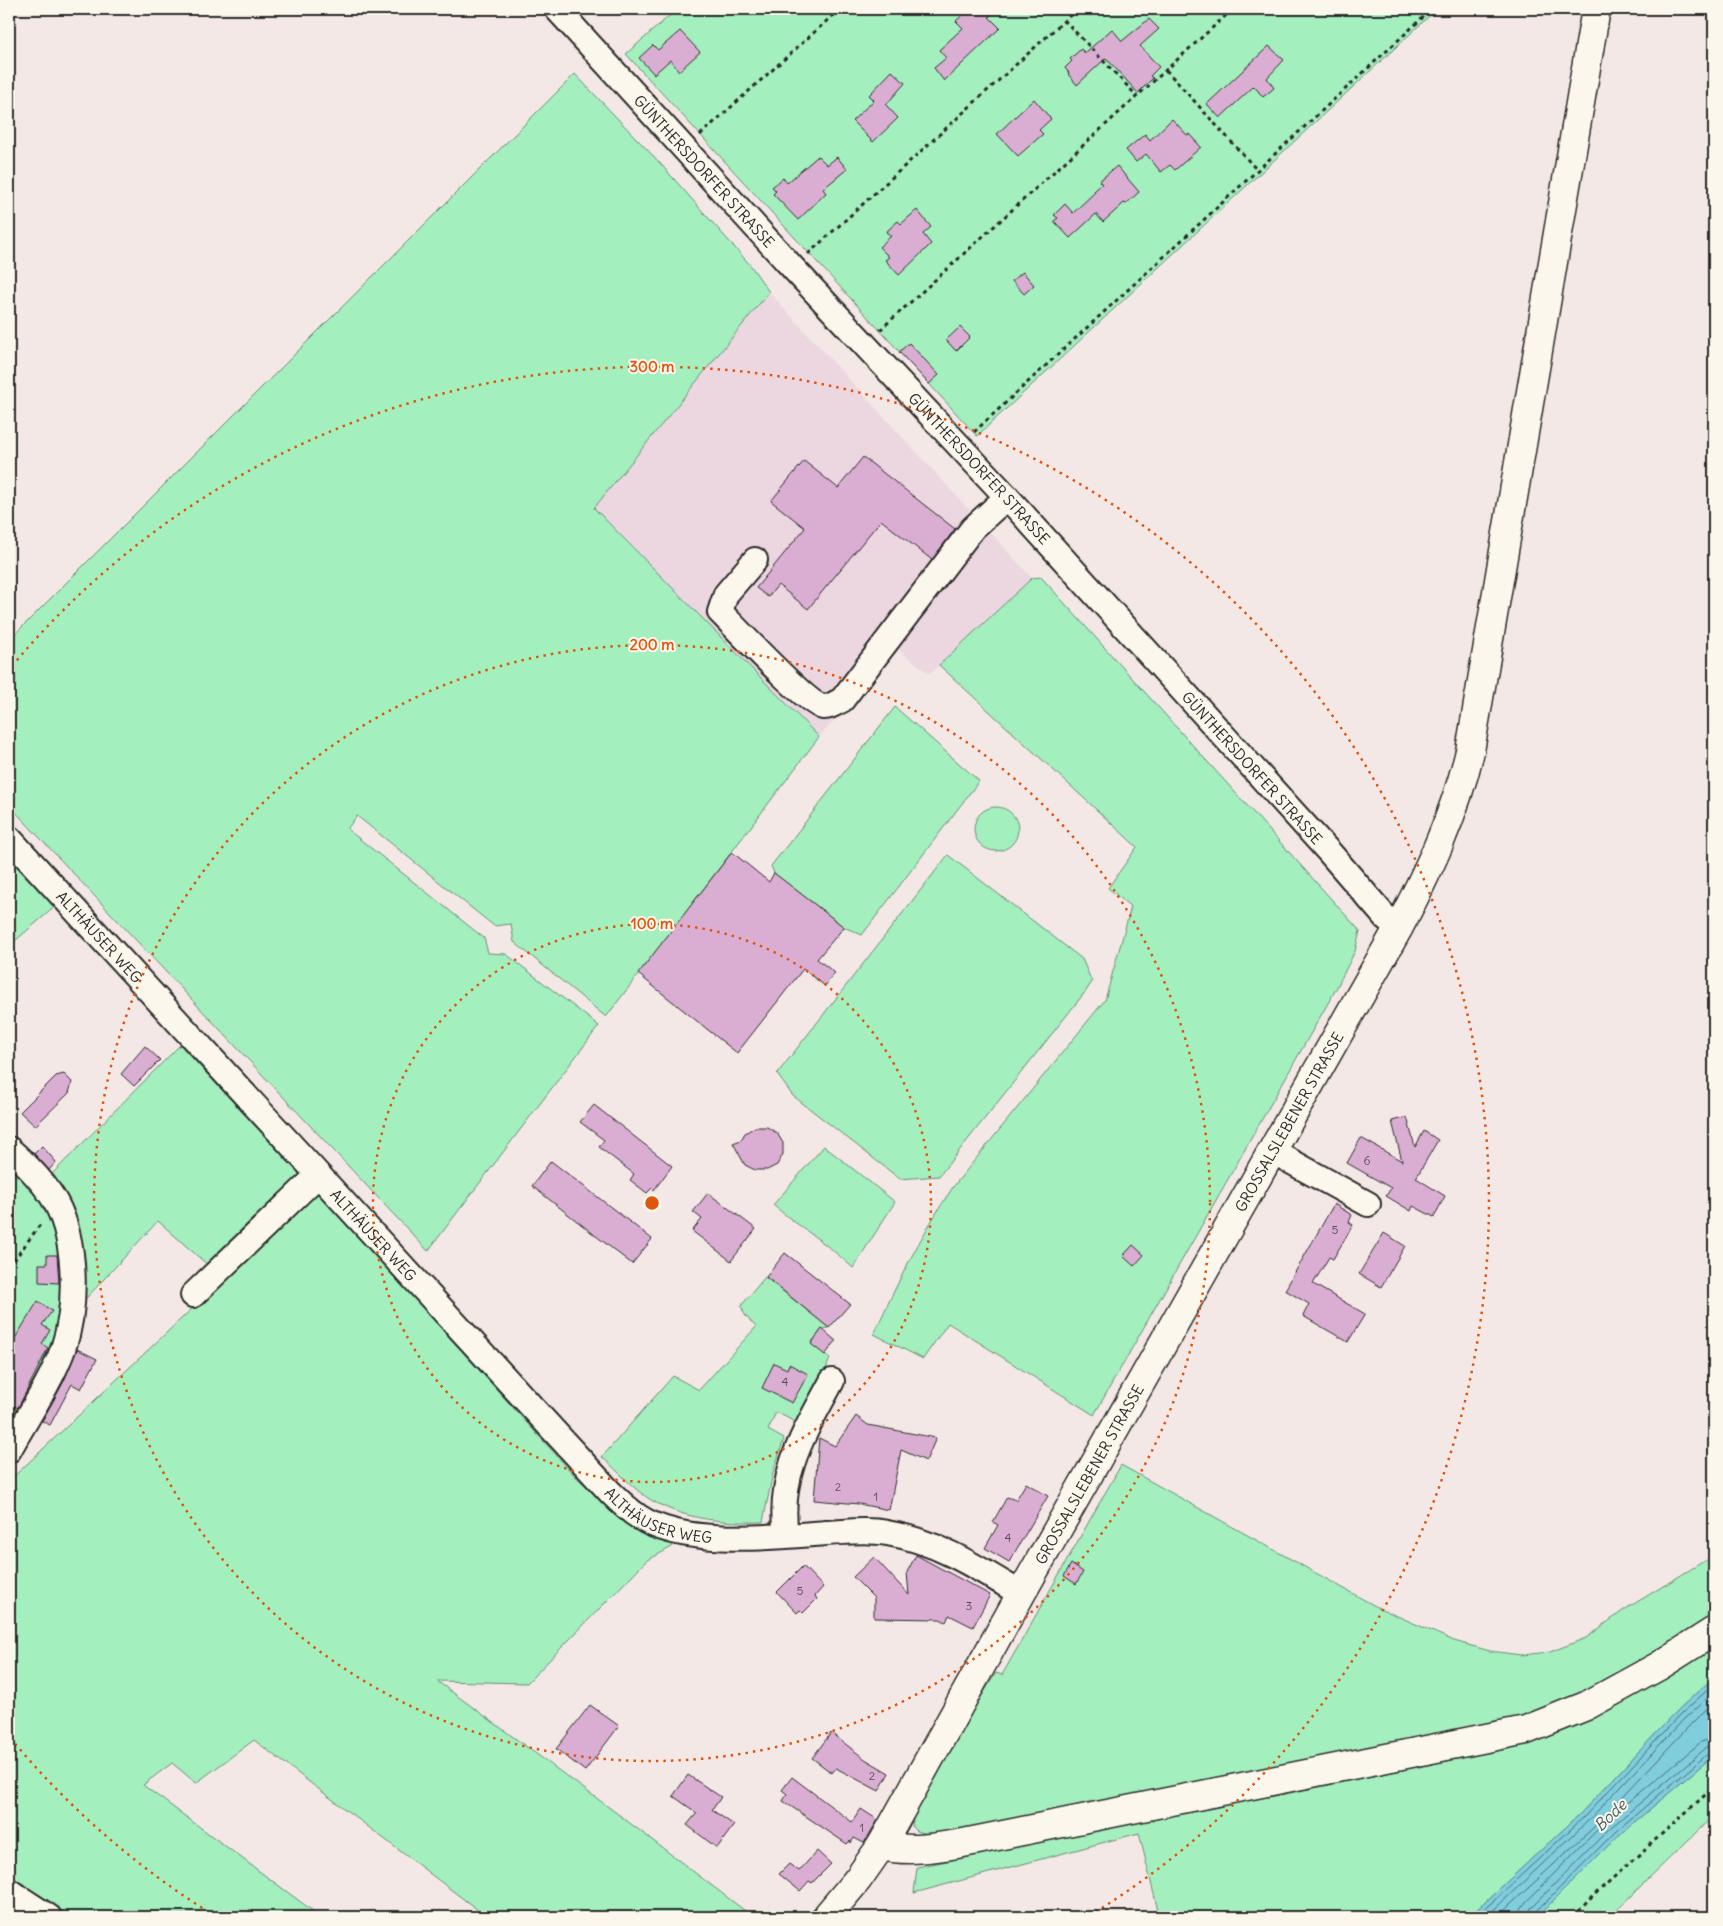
<svg xmlns="http://www.w3.org/2000/svg" width="1723" height="1926" font-family="Delius,sans-serif">
<style>
.built{fill:#ecd7e1}
.green{fill:#a4efbe;stroke:#688d74}
.water{fill:#7fcddd;stroke:#5d8c96}
.lines{fill:none;stroke-linecap:round;stroke-linejoin:round}
.shore{stroke:#4d6c72;stroke-width:1}
.building{fill:#daaed3;stroke:#2b2b2b}
.minor-casing{stroke:#2b2b2b;stroke-width:28}
.major-casing{stroke:#2b2b2b;stroke-width:31}
.path{stroke:#2b2b2b;stroke-width:3;stroke-dasharray:4 4;stroke-linecap:butt}
.minor{stroke:#fbf7ec;stroke-width:24}
.major{stroke:#fbf7ec;stroke-width:28}
.ring{fill:none;stroke:#df570e;stroke-width:2.5;stroke-dasharray:2.5 5}
.labels{text-anchor:middle;dominant-baseline:central;stroke-width:4;stroke-linejoin:round;paint-order:stroke}
.number-label{font-size:12px;fill:#574c55}
.street-label{font-size:15px;fill:#2b2b2b;stroke:#fbf7ec}
.water-label{font-size:16px;font-style:italic;fill:#445c60;stroke:#fbf7ec}
.centre{fill:#df570e;stroke:#fbf7ec;stroke-width:2.5}
.ring-label{font-size:15px;text-anchor:middle;font-weight:bold;fill:#df570e;stroke:#fbf7ec;stroke-width:4;stroke-linejoin:round;paint-order:stroke}
</style>
<rect width="100%" height="100%" fill="#f4e8e7"/>
<filter id="ink" filterUnits="userSpaceOnUse"><feTurbulence type="fractalNoise" baseFrequency=".02" numOctaves="2"/><feDisplacementMap in="SourceGraphic" scale="10" xChannelSelector="R" yChannelSelector="G"/><feConvolveMatrix kernelMatrix="1 2 1 2 8 2 1 2 1" color-interpolation-filters="sRGB"/></filter>
<g filter="url(#ink)">
<!-- built -->
<path class="built" d="M 769,292 L 1032,578 L 930,674 L 899,650 L 819,737 L 594,508 Z"/>
<!-- green -->
<path class="green" d="M 677,9 L 1437,9 L 977,436 L 626,54 Z
M 575,74 L 658,161 L 751,266 L 769,292 L 594,508 L 819,737 L 606,1017 L 514,942 L 511,924 L 494,926 L 357,816 L 347,829 L 484,938 L 488,953 L 506,954 L 599,1026 L 428,1251 L 9,805 L 9,640 Z
M 1041,577 L 1360,931 L 1355,951 L 1336,989 L 1094,1415 L 948,1323 L 923,1359 L 874,1334 C 897,1283 922,1233 953,1187 L 1105,1000 L 1131,907 L 1108,888 L 1137,847 L 939,665 L 1032,578 Z
M 895,707 L 979,781 L 862,935 L 844,927 L 774,873 L 771,866 Z
M974 829a22 22 0 1 1 44 0a22 22 0 1 1-44 0Z
M 9,854 L 57,905 L 9,946 Z
M 948,855 L 1082,959 L 1092,982 L 1086,991 L 939,1176 L 900,1179 L 792,1095 L 777,1074 Z
M 180,1045 L 304,1178 L 211,1268 L 158,1221 L 77,1308 L 48,1178 Z
M 824,1146 L 895,1202 L 853,1268 C 828,1244 799,1227 773,1205 Z
M 9,1157 L 39,1187 L 61,1234 L 65,1306 L 50,1353 L 40,1371 L 44,1373 L 9,1428 Z
M 317,1191 L 575,1476 L 629,1524 L 641,1532 L 673,1543 L 672,1547 L 646,1561 L 527,1683 L 437,1681 L 614,1811 L 753,1917 L 487,1917 L 254,1740 L 196,1783 L 172,1763 L 143,1785 L 321,1917 L 69,1917 L 9,1882 L 9,1481 Z
M 765,1277 L 829,1328 L 822,1329 L 811,1343 L 830,1358 L 823,1377 L 797,1423 L 776,1412 L 768,1430 L 784,1439 L 773,1473 L 763,1522 C 725,1523 685,1520 651,1500 C 633,1489 618,1471 602,1457 L 673,1376 L 699,1390 L 756,1327 L 745,1315 L 741,1306 Z
M 1121,1465 L 1377,1607 L 1454,1641 L 1490,1651 L 1521,1655 L 1550,1652 L 1586,1638 L 1624,1610 L 1714,1555 L 1714,1617 L 1662,1651 L 1599,1687 L 1518,1722 L 1212,1782 L 932,1835 L 916,1831 L 912,1827 L 915,1804 L 996,1673 L 1002,1675 Z
M 1714,1647 L 1714,1677 L 1678,1710 L 1580,1814 L 1469,1917 L 1156,1917 L 1159,1915 L 1139,1833 L 914,1893 L 917,1867 L 1472,1756 C 1501,1749 1532,1743 1561,1732 C 1614,1712 1665,1676 1714,1647 Z
M 1714,1755 L 1714,1815 L 1609,1917 L 1537,1917 L 1618,1836 Z"/>
<!-- water -->
<path class="water" d="M 1714,1677 L 1714,1755 L 1618,1836 L 1537,1917 L 1469,1917 L 1580,1814 L 1678,1710 Z"/>
<g class="lines">
<!-- shore -->
<path class="shore" d="M 1476,1917 L 1584,1817 L 1681,1714 L 1714,1684
M 1486,1917 L 1588,1821 L 1685,1718 L 1714,1692
M 1497,1917 L 1594,1827 L 1691,1724 L 1714,1702
M 1520,1917 L 1521,1909 L 1525,1903 L 1605,1822 L 1701,1742 L 1714,1738
M 1528,1917 L 1531,1908 L 1610,1828 L 1706,1748 L 1714,1745
M 1534,1917 L 1536,1912 L 1615,1832 L 1709,1753 L 1714,1752"/>
</g>
<!-- building -->
<path class="building" d="M 969,9 L 996,9 L 989,17 L 1000,28 L 944,81 L 934,68 L 946,58 L 939,50 L 963,28 L 956,21 Z
M 1149,19 L 1159,29 L 1140,46 L 1159,67 L 1150,76 L 1153,78 L 1138,93 L 1106,58 L 1077,85 L 1068,74 L 1069,73 L 1065,68 L 1072,61 L 1070,59 L 1081,49 L 1085,53 L 1112,29 L 1122,41 Z
M 680,31 L 700,52 L 679,71 L 670,60 L 654,74 L 639,58 L 653,45 L 658,50 Z
M 1269,46 L 1284,60 L 1267,78 L 1274,88 L 1263,97 L 1254,86 L 1220,118 L 1207,104 Z
M 892,71 L 905,83 L 886,105 L 898,118 L 873,142 L 852,121 L 874,100 L 869,95 Z
M 1034,99 L 1051,119 L 1039,130 L 1043,134 L 1018,156 L 997,134 Z
M 1172,119 L 1187,135 L 1189,134 L 1201,147 L 1175,170 L 1170,165 L 1161,172 L 1146,154 L 1136,162 L 1126,150 L 1145,134 L 1150,140 Z
M 818,156 L 827,165 L 837,157 L 847,169 L 823,189 L 826,193 L 798,220 L 773,194 L 776,191 L 772,187 L 783,178 L 787,183 Z
M 1117,166 L 1139,192 L 1126,204 L 1124,203 L 1103,222 L 1096,214 L 1070,238 L 1054,221 L 1058,218 L 1054,215 L 1065,204 L 1073,213 L 1095,192 L 1094,191 L 1102,184 L 1099,181 Z
M 917,210 L 931,227 L 923,234 L 931,244 L 899,275 L 885,260 L 889,257 L 879,247 L 891,236 L 886,232 L 898,221 L 901,224 Z
M 1023,272 L 1034,285 L 1024,294 L 1012,281 Z
M 960,327 L 970,337 L 956,351 L 946,340 Z
M 909,343 L 939,375 L 929,384 L 899,352 Z
M 863,457 L 955,529 L 932,560 L 881,520 L 808,609 L 778,585 L 768,597 L 756,588 L 805,528 L 771,501 L 804,461 L 838,488 Z
M 732,852 L 769,882 L 774,873 L 844,927 L 817,959 L 835,973 L 825,986 L 803,969 L 737,1053 L 638,974 Z
M 145,1046 L 160,1060 L 134,1086 L 121,1074 Z
M 64,1074 L 72,1082 L 69,1093 L 35,1126 L 20,1112 L 56,1076 Z
M 594,1105 L 672,1166 L 654,1190 L 652,1188 L 647,1193 L 630,1180 L 634,1174 L 599,1147 L 604,1140 L 580,1122 Z
M 1407,1117 L 1415,1147 L 1424,1131 L 1438,1140 L 1416,1178 L 1445,1196 L 1434,1217 L 1413,1206 L 1411,1211 L 1386,1196 L 1391,1188 L 1347,1163 L 1361,1138 L 1402,1161 L 1392,1121 Z
M 755,1127 L 767,1127 L 777,1133 L 783,1143 L 783,1154 L 777,1165 L 767,1170 L 755,1170 L 745,1165 L 733,1143 L 741,1140 L 745,1133 Z
M 42,1146 L 56,1162 L 49,1170 L 34,1154 Z
M 551,1161 L 652,1239 L 632,1264 L 532,1186 Z
M 708,1193 L 756,1229 L 731,1261 L 692,1231 L 702,1219 L 693,1212 Z
M 1334,1204 L 1352,1215 L 1349,1222 L 1353,1225 L 1333,1259 L 1329,1257 L 1313,1284 L 1365,1314 L 1348,1342 L 1303,1316 L 1309,1304 L 1285,1290 Z
M 1384,1233 L 1405,1246 L 1381,1287 L 1359,1274 Z
M 1133,1245 L 1144,1255 L 1134,1266 L 1123,1256 Z
M 785,1253 L 850,1304 L 829,1328 L 766,1277 Z
M 47,1255 L 57,1255 L 59,1283 L 39,1282 L 39,1264 L 47,1264 Z
M 38,1301 L 52,1311 L 42,1325 L 50,1330 L 42,1344 L 48,1348 L 18,1408 L 9,1403 L 9,1362 L 15,1352 L 9,1348 Z
M 822,1329 L 836,1341 L 825,1355 L 811,1344 Z
M 77,1349 L 97,1359 L 81,1389 L 72,1384 L 50,1425 L 42,1421 L 64,1381 Z
M 774,1363 L 787,1369 L 789,1364 L 808,1374 L 792,1403 L 762,1388 Z
M 856,1416 L 868,1425 L 936,1438 L 926,1461 L 901,1450 L 889,1510 L 859,1504 L 814,1500 L 819,1438 L 835,1446 Z
M 1026,1483 L 1048,1496 L 1009,1562 L 985,1548 L 998,1525 L 993,1522 L 1007,1497 L 1016,1500 Z
M 916,1555 L 990,1595 L 973,1627 L 949,1615 L 946,1622 L 940,1619 L 874,1618 L 874,1598 L 853,1577 L 874,1557 L 909,1595 L 907,1572 Z
M 1071,1564 L 1083,1572 L 1076,1584 L 1064,1576 Z
M 803,1566 L 823,1587 L 815,1596 L 817,1599 L 803,1613 L 800,1610 L 797,1613 L 777,1592 Z
M 590,1705 L 619,1726 L 585,1771 L 556,1749 Z
M 831,1733 L 865,1759 L 889,1773 L 879,1791 L 836,1768 L 832,1773 L 812,1758 Z
M 688,1775 L 721,1797 L 712,1810 L 734,1825 L 717,1848 L 687,1825 L 697,1813 L 673,1796 Z
M 792,1777 L 852,1822 L 861,1809 L 878,1820 L 864,1843 L 854,1838 L 851,1843 L 850,1841 L 847,1844 L 783,1801 L 787,1794 L 782,1790 Z
M 817,1851 L 831,1864 L 812,1883 L 809,1881 L 800,1891 L 779,1874 L 789,1864 L 799,1871 Z"/>
<g class="lines">
<!-- minor casing -->
<g class="minor-casing">
<g id="minor">
<path id="s1" d="M 557,9 L 792,267 L 1007,497 L 1330,853 L 1386,918 L 1399,927"/>
<path d="M 755,560 L 726,594 L 720,612 C 736,628 807,704 823,707 C 829,708 837,702 842,700 L 973,528 L 1007,497"/>
<path id="s2" d="M 9,838 L 610,1492 C 619,1501 628,1510 639,1517 C 684,1547 773,1537 826,1533 C 846,1532 867,1529 887,1533 C 937,1541 978,1568 1021,1594"/>
<path d="M 9,1149 C 26,1164 45,1183 56,1203 C 77,1242 77,1308 63,1349 C 50,1384 27,1417 9,1450"/>
<path d="M 1272,1151 L 1368,1204"/>
<path d="M 193,1295 L 318,1175"/>
<path d="M 786,1535 C 777,1474 805,1432 832,1381"/>
<path d="M 9,1891 L 49,1917"/>
</g>
</g>
<!-- major casing -->
<g class="major-casing">
<g id="major">
<path d="M 881,1846 C 909,1852 935,1848 963,1843 L 1526,1730 L 1586,1706 L 1659,1666 L 1714,1631"/>
<path id="s3" d="M 826,1917 L 858,1879 L 881,1846 L 1021,1594 L 1399,927 C 1429,870 1455,814 1470,751 L 1596,9"/>
</g>
</g>
<!-- path -->
<path class="path" d="M 1064,20 L 1137,96
M 1166,70 L 1257,170
M 700,135 L 840,9
M 808,254 L 1077,9
M 880,330 L 1233,9
M 974,432 L 1432,9
M 9,1267 L 42,1222
M 1573,1917 L 1593,1896 L 1714,1787"/>
<!-- minor -->
<use href="#minor" class="minor"/>
<!-- major -->
<use href="#major" class="major"/>
</g>
</g>
<!-- distance rings -->
<g class="ring">
<circle cx="652" cy="1203" r="279"/>
<circle cx="652" cy="1203" r="558"/>
<path d="M215 1916A836 836 0 0 1 12 1740M12 666A836 836 0 1 1 1089 1916"/>
</g>
<g class="labels">
<!-- number labels -->
<g class="number-label">
<text x="1367" y="1160">6</text>
<text x="1335" y="1229">5</text>
<text x="785" y="1381">4</text>
<text x="838" y="1486">2</text>
<text x="876" y="1496">1</text>
<text x="1008" y="1537">4</text>
<text x="800" y="1590">5</text>
<text x="969" y="1605">3</text>
<text x="872" y="1775">2</text>
<text x="862" y="1827">1</text>
</g>
<!-- street labels -->
<g class="street-label">
<text stroke="none"><textPath href="#s1" startOffset="219">GÜNTHERSDORFER STRASSE</textPath></text>
<text stroke="none"><textPath href="#s1" startOffset="624">GÜNTHERSDORFER STRASSE</textPath></text>
<text stroke="none"><textPath href="#s1" startOffset="1029">GÜNTHERSDORFER STRASSE</textPath></text>
<text stroke="none"><textPath href="#s2" startOffset="134">ALTHÄUSER WEG</textPath></text>
<text stroke="none"><textPath href="#s3" startOffset="921">GROSSALSLEBENER STRASSE</textPath></text>
<text stroke="none"><textPath href="#s2" startOffset="539">ALTHÄUSER WEG</textPath></text>
<text stroke="none"><textPath href="#s3" startOffset="516">GROSSALSLEBENER STRASSE</textPath></text>
<text stroke="none"><textPath href="#s2" startOffset="944">ALTHÄUSER WEG</textPath></text>
</g>
<!-- water labels -->
<g class="water-label">
<text transform="translate(1610 1815) rotate(-44)">Bode</text>
</g>
</g>
<circle cx="652" cy="1203" r="8" class="centre"/>
<g class="ring-label">
<text x="652" y="372">300 m</text>
<text x="652" y="650">200 m</text>
<text x="652" y="929">100 m</text>
</g>
<!-- margin -->
<rect width="1723" height="1926" fill="none" stroke="#fbf7ec" stroke-width="30"/>
<rect x="15" y="15" width="1693" height="1896" fill="none" stroke="#2b2b2b" stroke-width="2" filter="url(#ink)"/>
</svg>
